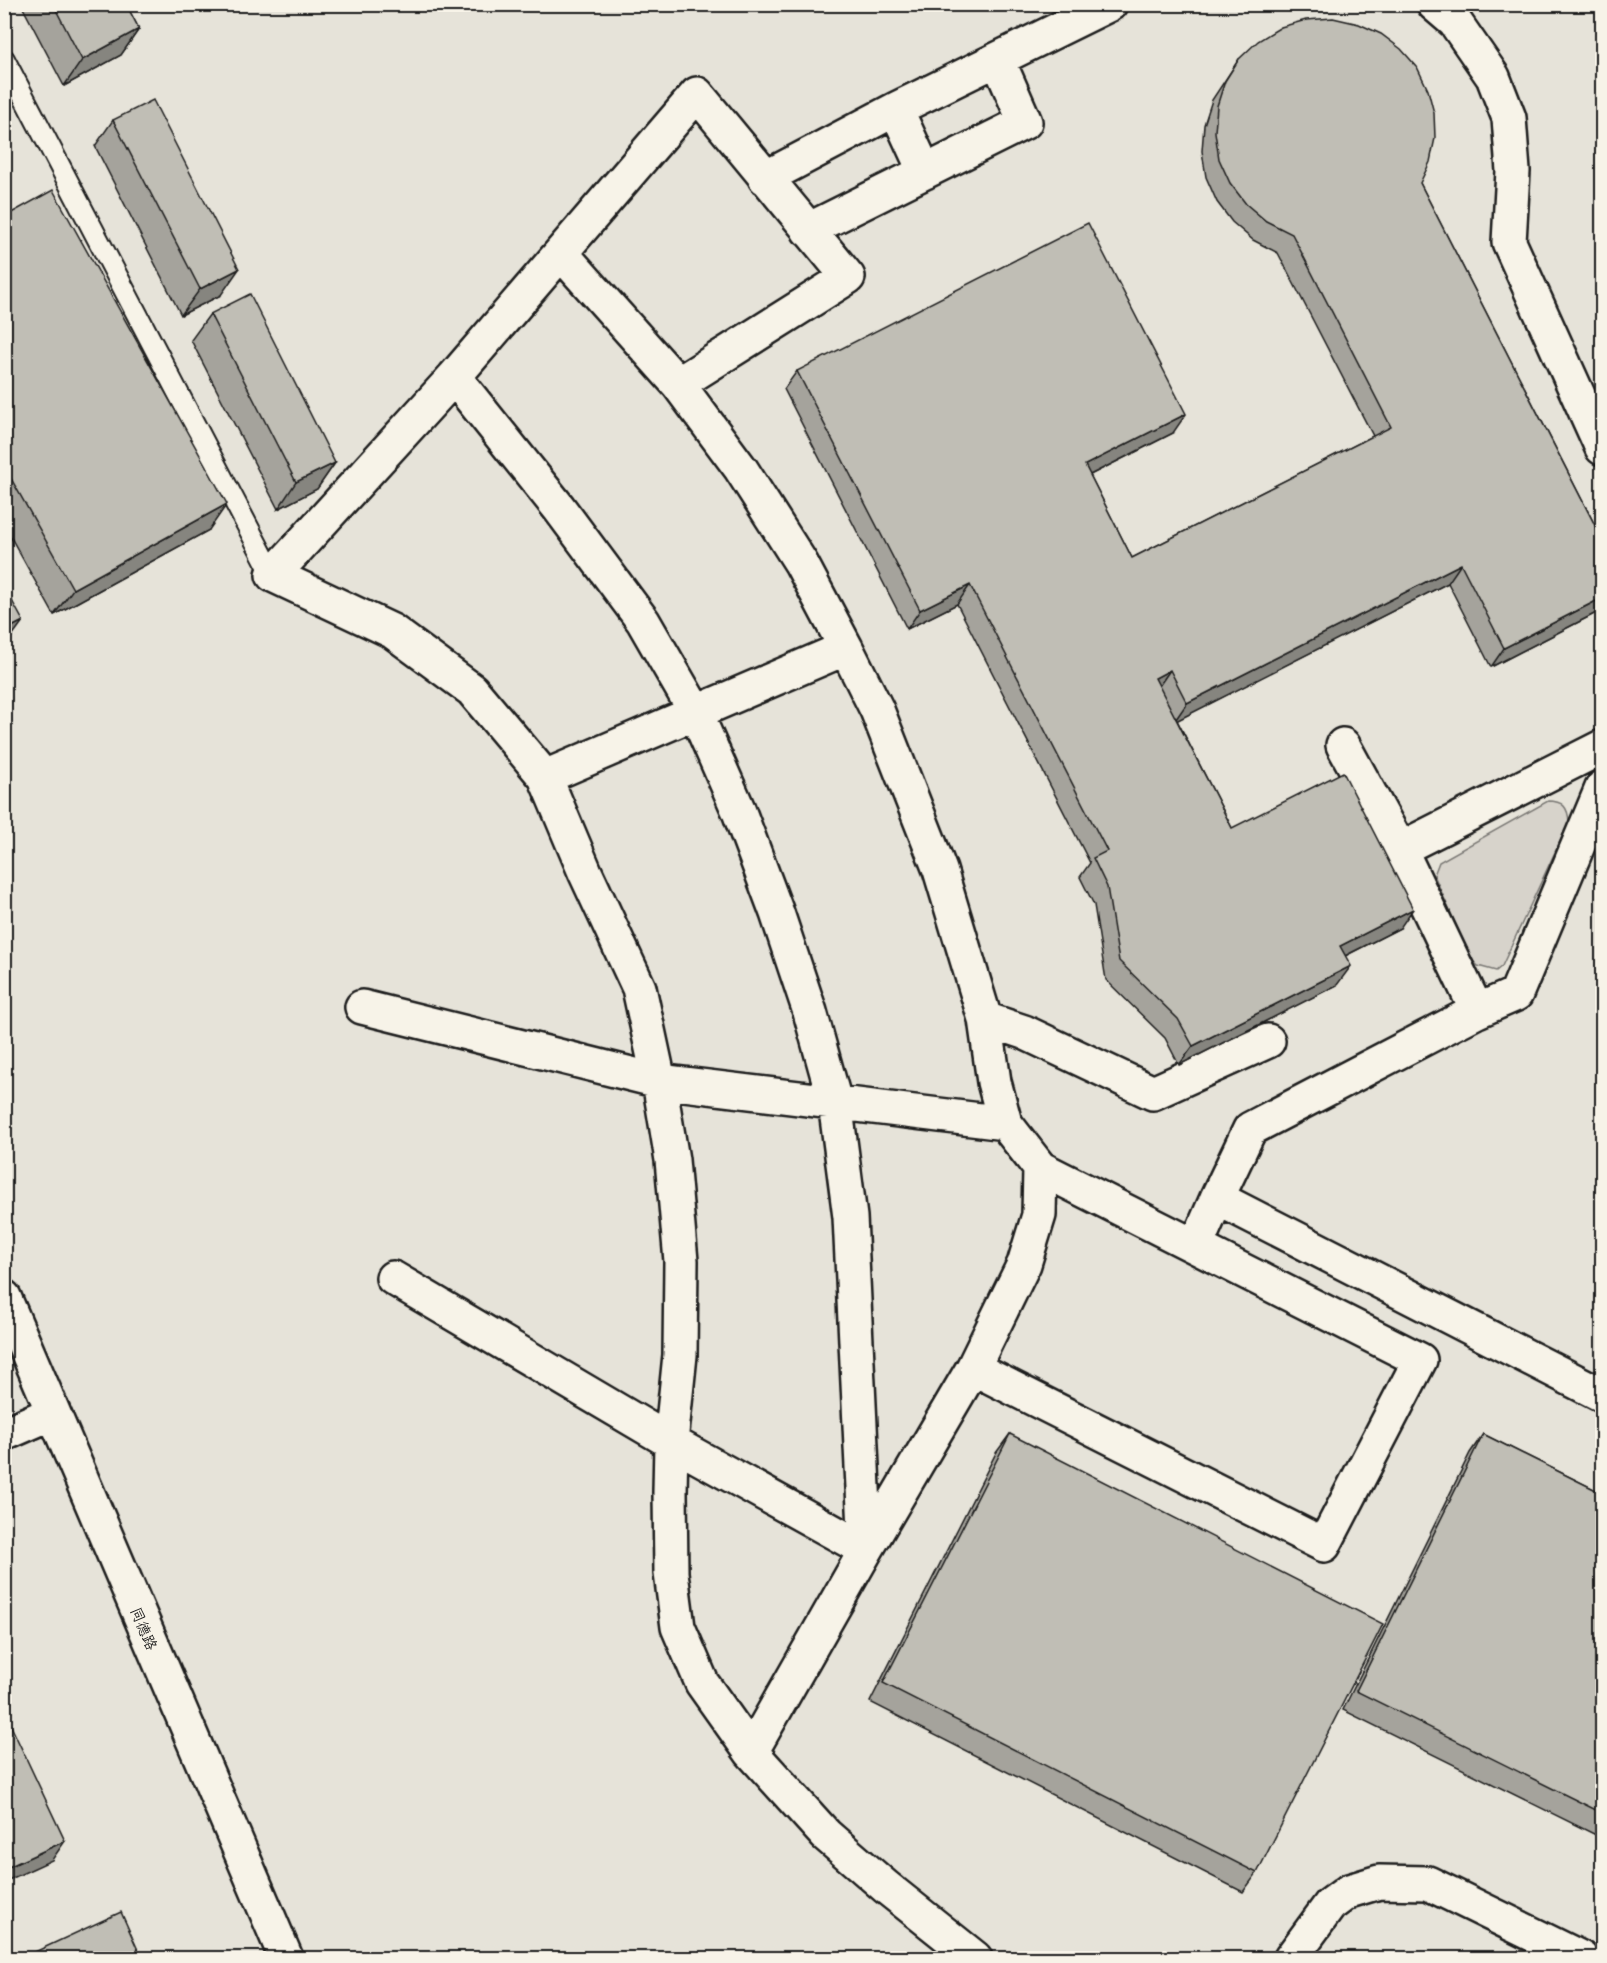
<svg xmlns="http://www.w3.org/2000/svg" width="1607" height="1963" font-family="'Playpen Sans','LXGW WenKai TC',sans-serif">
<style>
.built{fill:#e6e3d9}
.green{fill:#d7d3cb;stroke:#7a7874;stroke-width:1.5}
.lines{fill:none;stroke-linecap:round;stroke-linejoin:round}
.lane-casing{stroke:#1c1c1c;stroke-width:24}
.street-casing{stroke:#1c1c1c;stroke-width:38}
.lane{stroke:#f7f3e8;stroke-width:20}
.street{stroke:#f7f3e8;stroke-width:33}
.wall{fill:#a5a39c;stroke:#1c1c1c;stroke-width:1.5}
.shaded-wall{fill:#86857f;stroke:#1c1c1c;stroke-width:1.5}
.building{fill:#c0beb5;stroke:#1c1c1c;stroke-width:1.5}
.labels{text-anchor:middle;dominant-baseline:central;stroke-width:4.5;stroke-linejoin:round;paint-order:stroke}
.street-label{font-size:15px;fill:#1c1c1c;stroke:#f7f3e8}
</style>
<rect width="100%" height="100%" fill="#f7f3e8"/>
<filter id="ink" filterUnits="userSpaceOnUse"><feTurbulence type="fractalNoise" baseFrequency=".0167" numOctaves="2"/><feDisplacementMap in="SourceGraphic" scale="12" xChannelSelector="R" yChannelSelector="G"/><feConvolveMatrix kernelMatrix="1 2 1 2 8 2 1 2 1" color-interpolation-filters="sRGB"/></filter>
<g filter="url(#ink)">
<!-- built -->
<path class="built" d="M 5,5 L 1602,5 L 1602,1958 L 5,1958 Z"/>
<!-- green -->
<path class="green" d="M 1548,801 C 1563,801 1568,807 1569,822 L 1502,966 L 1496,971 L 1478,966 L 1471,959 L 1434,875 L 1439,862 Z"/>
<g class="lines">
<!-- lane casing -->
<g class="lane-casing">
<path id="lane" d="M 4,59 L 273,575"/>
</g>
<!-- street casing -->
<g class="street-casing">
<path id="street" d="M 1434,4 L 1455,22 L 1493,77 L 1509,118 L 1513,171 L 1509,242 L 1602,448
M 896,109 L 925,172
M 765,178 L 896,109 L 1110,4
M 808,230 L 1025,122 L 998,60
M 562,254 L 678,384 L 741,469 L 801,563 L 846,648 L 877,710 L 940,870 L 985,1019 L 994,1082 L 1005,1123 L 1040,1168 L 1420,1360 L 1324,1545 L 973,1368
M 678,384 L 848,277 L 697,94 L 454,377 L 273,575 L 392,631 L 472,690 L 545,777 L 585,872 L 639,988 L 659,1081 L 672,1160 L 681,1261 L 680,1355 L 671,1442 L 670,1492 L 671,1573 L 678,1627 L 702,1683 L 751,1752 L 826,1835 L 886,1887 L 975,1958
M 1343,745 L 1400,849 L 1477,1011
M 545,777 L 846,648
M 1400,849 L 1602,747
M 362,1007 L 659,1081 L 1005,1123
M 985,1019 L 1024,1032 L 1153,1093 L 1268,1041
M 1217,1198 L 1602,1395
M 1196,1246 L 1217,1198 L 1250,1129 L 1477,1011 L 1516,994 L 1602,788
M 393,1278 L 671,1442 L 866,1550 L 850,1217 L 835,1102 L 810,1012 L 777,913 L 738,809 L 695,711 L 643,621 L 559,508 L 454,377
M 4,1297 L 286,1958
M 4,1434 L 52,1413
M 751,1752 L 866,1550 L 973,1368 L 1024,1264 L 1039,1215 L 1040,1168
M 1291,1958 L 1330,1905 L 1349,1891 L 1379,1882 L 1428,1883 L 1581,1958"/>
</g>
<!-- lane -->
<use href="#lane" class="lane"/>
<!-- street -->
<use href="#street" class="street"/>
</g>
<!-- wall -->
<path class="wall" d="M 21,4 L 126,4 L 139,29 L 121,55 L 64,86 Z
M 1239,59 L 1420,183 L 1602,539 L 1602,610 L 1491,667 L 1448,583 L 1177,720 L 1232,828 L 1400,928 L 1345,956 L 1337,985 L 1179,1065 L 1165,1038 L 1106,980 L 1094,905 L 1080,877 L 1090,863 L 957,604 L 907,629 L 784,389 L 797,371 L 1173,433 L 1090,475 L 1132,558 L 1373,436 L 1278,253 L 1253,240 L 1232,222 L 1217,202 L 1206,177 L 1202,151 L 1204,125 L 1212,100 Z
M 113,120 L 221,295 L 181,315 L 95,146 Z
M 4,217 L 209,530 L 54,615 L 4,525 Z
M 210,314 L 335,463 L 317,489 L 278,509 L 191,340 Z
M 1010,1434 L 1257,1873 L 1243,1892 L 870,1702 L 996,1453 Z
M 1483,1434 L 1602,1493 L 1602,1838 L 1343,1710 L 1470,1453 Z"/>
<!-- shaded-wall -->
<path class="shaded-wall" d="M 139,29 L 121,55 L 64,86 L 82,60 Z
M 239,269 L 221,295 L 181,315 L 200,289 Z
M 1186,414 L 1173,433 L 1072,484 L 1085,465 Z
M 335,463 L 317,489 L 278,509 L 296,482 Z
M 227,504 L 209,530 L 54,615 L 73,589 Z
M 1461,564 L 1448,583 L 1174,722 L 1187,703 Z
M 970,585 L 957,604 L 907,629 L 920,610 Z
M 1602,598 L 1602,610 L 1491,667 L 1504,648 Z
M 23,621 L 4,647 L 4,631 Z
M 1170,670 L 1157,689 L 1155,678 Z
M 1413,909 L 1400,928 L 1327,965 L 1340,946 Z
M 1351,966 L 1337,985 L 1179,1065 L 1193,1046 Z
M 65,1841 L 52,1860 L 4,1882 L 4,1869 Z"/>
<!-- building -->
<path class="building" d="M 53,4 L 126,4 L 139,29 L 82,60 Z
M 1333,18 L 1359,24 L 1381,34 L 1401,49 L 1417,67 L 1428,90 L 1434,113 L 1435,138 L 1430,162 L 1420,183 L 1602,539 L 1602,598 L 1504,648 L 1461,564 L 1187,703 L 1170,670 L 1155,678 L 1232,828 L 1343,772 L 1413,909 L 1340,946 L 1351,966 L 1193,1046 L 1178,1019 L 1119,961 L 1107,887 L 1093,858 L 1107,851 L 970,585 L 920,610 L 797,371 L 1088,223 L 1186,414 L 1085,465 L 1132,558 L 1391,427 L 1292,234 L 1266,221 L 1246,204 L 1230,183 L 1219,159 L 1215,132 L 1217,106 L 1225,81 L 1239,59 L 1258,41 L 1281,27 L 1306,20 Z
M 153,100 L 239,269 L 200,289 L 113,120 Z
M 53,190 L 227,504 L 73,589 L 4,466 L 4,217 Z
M 250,294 L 335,463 L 296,482 L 210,314 Z
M 4,586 L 23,621 L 4,631 Z
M 1010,1434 L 1383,1624 L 1257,1873 L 883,1683 Z
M 1483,1434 L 1602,1493 L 1602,1813 L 1356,1691 Z
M 4,1711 L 65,1841 L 4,1869 Z
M 121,1912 L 142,1959 L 24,1959 L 24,1957 Z"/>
</g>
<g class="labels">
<!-- street labels -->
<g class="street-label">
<text transform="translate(145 1628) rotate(67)">同德路</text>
</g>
</g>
<!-- margin -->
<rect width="1607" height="1963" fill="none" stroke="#f7f3e8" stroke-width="24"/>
<rect x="12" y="12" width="1583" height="1939" fill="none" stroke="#1c1c1c" stroke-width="2" filter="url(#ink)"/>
</svg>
